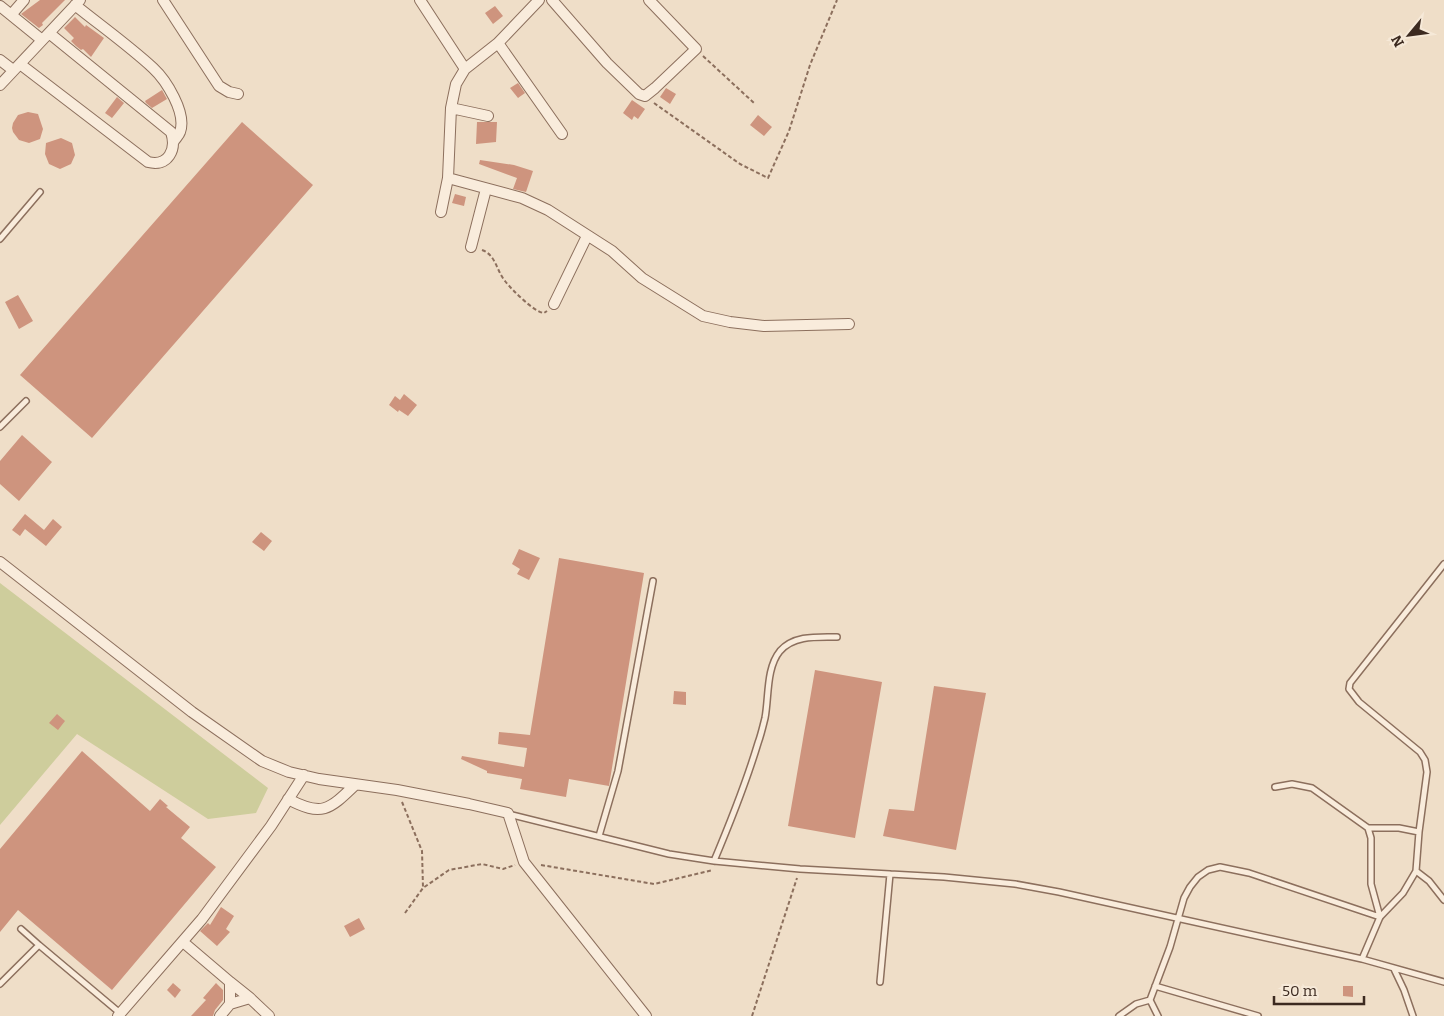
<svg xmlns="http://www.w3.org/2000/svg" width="1444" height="1016" font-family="Bitter,serif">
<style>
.green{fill:#cecd9c}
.building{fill:#ce947e}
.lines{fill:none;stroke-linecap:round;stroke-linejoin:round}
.service-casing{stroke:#8c6f5d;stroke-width:8}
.minor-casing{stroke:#8c6f5d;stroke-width:12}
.path{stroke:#8c6f5d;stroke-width:2;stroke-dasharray:4 2.5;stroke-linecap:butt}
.service{stroke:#f9ecdc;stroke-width:5}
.minor{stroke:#f9ecdc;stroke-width:10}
</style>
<rect width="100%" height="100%" fill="#efdec8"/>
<!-- green -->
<path class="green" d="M 0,583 L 268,788 L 256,813 L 208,819 L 77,734 L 0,825 Z"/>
<!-- building -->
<path class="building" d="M 40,0 L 65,0 L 42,23 L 43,25 L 39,28 L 21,14 Z
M 495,6 L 503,16 L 493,24 L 485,13 Z
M 75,17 L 85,27 L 86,25 L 104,38 L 91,57 L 83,49 L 81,50 L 76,46 L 71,41 L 74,38 L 64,28 Z
M 518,83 L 525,93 L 518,98 L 510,88 Z
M 666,88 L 676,94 L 670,104 L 660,97 Z
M 162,90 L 167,99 L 152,108 L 146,103 L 145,101 Z
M 117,97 L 124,103 L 112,118 L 105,113 Z
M 632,100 L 645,109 L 638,119 L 634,116 L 632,120 L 623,113 Z
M 28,112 L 38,114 L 43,129 L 40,139 L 29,143 L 19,140 L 13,132 L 12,128 L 13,123 L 18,115 Z
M 758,115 L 772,127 L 764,136 L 750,125 Z
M 242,122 L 313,185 L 92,438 L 20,375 Z
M 477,122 L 497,122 L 496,142 L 476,144 Z
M 61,138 L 72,143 L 75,155 L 71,164 L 60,169 L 49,164 L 45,154 L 46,143 Z
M 480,160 L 514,165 L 533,171 L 526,192 L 513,189 L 517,178 L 479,164 Z
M 455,194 L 466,197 L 464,206 L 452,203 Z
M 18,295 L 33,321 L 19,329 L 5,302 Z
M 404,394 L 417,405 L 408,416 L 399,410 L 398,412 L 389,405 L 395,396 L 400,400 Z
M 22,435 L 52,462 L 19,501 L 0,484 L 0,461 Z
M 25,514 L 44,530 L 53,519 L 62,527 L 46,546 L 25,529 L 20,536 L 12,530 Z
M 261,532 L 272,541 L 264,551 L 252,542 Z
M 519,549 L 540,558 L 529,580 L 517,574 L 520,569 L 512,564 Z
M 559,558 L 644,573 L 609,786 L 569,779 L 566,797 L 520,789 L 522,779 L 487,773 L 487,771 L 461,759 L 462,756 L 524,767 L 527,748 L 498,744 L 499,732 L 530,735 Z
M 815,670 L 882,682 L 855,838 L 788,826 Z
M 934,686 L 986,693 L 956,850 L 883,836 L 889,809 L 914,811 Z
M 674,691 L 686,692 L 686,705 L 673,704 Z
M 57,714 L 65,721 L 58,730 L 49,723 Z
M 82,751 L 150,811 L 160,799 L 168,806 L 166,807 L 190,827 L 181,838 L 216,867 L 112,990 L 18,910 L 0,932 L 0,849 Z
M 221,907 L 234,916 L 226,929 L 230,932 L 217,946 L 200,931 L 208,923 L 210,925 Z
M 359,918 L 365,929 L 350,937 L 344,926 Z
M 173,983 L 181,990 L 175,998 L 167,990 Z
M 216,983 L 223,990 L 223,1000 L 215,1010 L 213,1016 L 191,1016 L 206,1000 L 203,998 Z
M 1343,986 L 1353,986 L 1353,997 L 1343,996 Z"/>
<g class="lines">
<!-- service casing -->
<g class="service-casing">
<path id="service" d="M 0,239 L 40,192
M 0,427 L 26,401
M 1275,787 L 1292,784 L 1312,788 L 1368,828 L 1371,838 L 1371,884 L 1380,917
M 508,814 L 669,854 L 714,861 L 800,869 L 944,877 L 1015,884 L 1059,892 L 1362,959 L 1444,982
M 1368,828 L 1399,828 L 1419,832
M 599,836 L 618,771 L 653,581
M 714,861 C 730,823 746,783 758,743 C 761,735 763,726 765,718 C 769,697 766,668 780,651 C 794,635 817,637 837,637
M 1416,871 L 1429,881 L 1444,900
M 21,929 L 39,945
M 1362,959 L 1380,917 L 1403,893 L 1416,871 L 1419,832 L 1427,772 L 1425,760 L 1420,752 L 1359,702 L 1349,689 L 1350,683 L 1444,564
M 1394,969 L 1404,990 L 1413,1016
M 880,982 L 890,874
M 0,984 L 39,945 L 120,1013
M 1155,986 L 1258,1016
M 1150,1000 L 1158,1016
M 1119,1016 L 1136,1004 L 1150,1000 L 1170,947 L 1184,898 L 1190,887 L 1198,877 L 1208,870 L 1220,867 L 1249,873 L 1380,917"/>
</g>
<!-- minor casing -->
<g class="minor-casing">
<path id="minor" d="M 163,0 L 219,86 L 229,92 L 238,94
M 420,0 L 465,69
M 539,0 L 498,43 L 465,69 L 456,84 L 451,108 L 448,178 L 522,198 L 548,210 L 612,251 L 642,278 L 703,316 L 730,322 L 764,326 L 849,324
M 552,0 L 607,63 L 639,94 L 645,96 L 655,88 L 696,49 L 649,0
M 75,5 C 101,26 128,45 153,68 C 166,80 187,113 180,132 C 179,135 176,138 174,141
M 0,6 L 42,40
M 11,15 L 24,0
M 498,43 L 562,134
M 0,60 L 13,70
M 20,64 L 148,162 C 168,167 177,150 171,132 L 49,33
M 0,85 L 80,0
M 451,108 L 488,116
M 441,212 L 448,178
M 471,247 L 486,189
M 554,304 L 587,236
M 0,562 L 192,712 L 262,761 L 289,772 L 319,779 L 397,790 L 469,804 L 508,813 L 524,862 L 646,1016
M 288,799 C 322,817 329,810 355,785
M 183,942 L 230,982 L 230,1004 L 250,998 L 269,1016
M 230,982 L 250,998
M 118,1016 L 202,919 L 271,826 L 304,775
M 220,1016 L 230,1004"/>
</g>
<!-- path -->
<path class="path" d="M 703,56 L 754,103
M 654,103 L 740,164 L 768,178 L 789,131 L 810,65 L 837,0
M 482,250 C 496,255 496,270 505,281 C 512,290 534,312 544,313 L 547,311
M 402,802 L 422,851 L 423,888
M 541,865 L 654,884 L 713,870
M 405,913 L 423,888 L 449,870 L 482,864 L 503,869 L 515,865
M 752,1016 L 797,878"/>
<!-- service -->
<use href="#service" class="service"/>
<!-- minor -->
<use href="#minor" class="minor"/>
</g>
<!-- north arrow -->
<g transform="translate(1409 35) rotate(241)" stroke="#f6e9d8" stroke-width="4" paint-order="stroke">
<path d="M0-4L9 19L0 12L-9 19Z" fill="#3c2a20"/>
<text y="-8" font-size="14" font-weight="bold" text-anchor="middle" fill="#3c2a20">N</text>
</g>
<!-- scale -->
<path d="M1274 996v8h90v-8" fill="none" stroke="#3c2a20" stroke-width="2.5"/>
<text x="1282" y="996" font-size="15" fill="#3c2a20" stroke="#f6e9d8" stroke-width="4" paint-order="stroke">50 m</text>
</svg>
